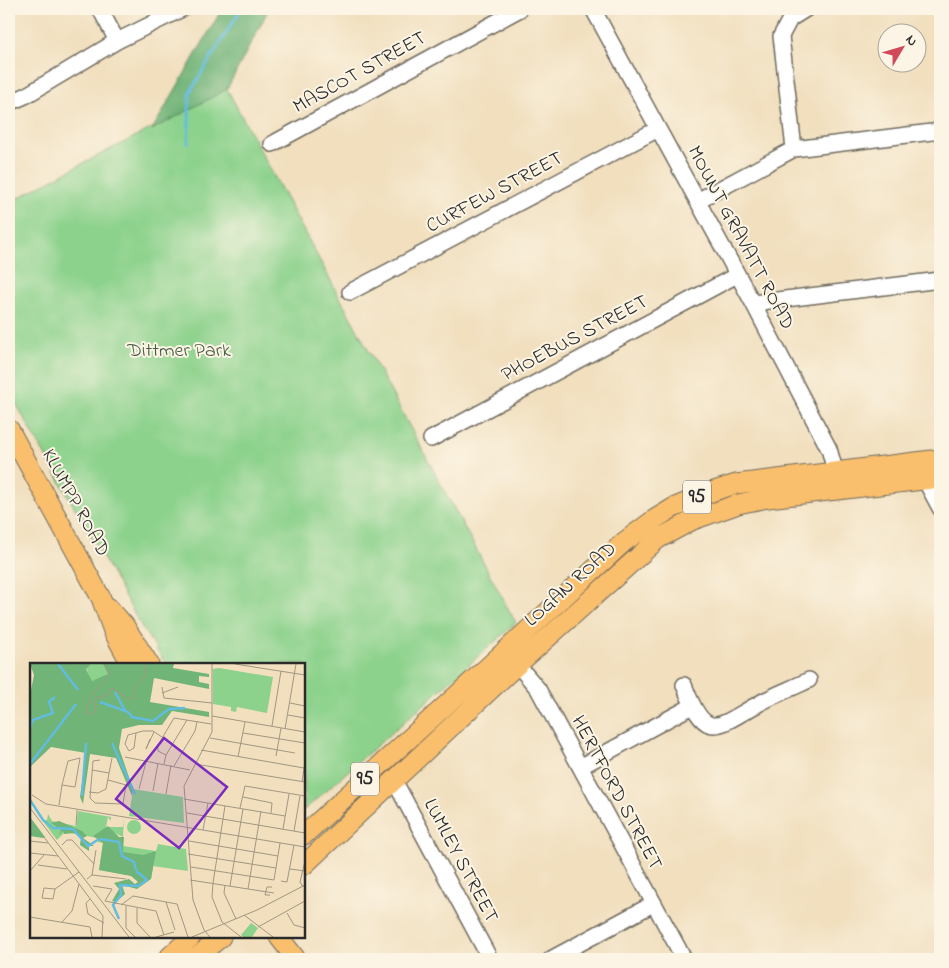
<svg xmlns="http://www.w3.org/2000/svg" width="949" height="968" font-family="'Indie Flower',sans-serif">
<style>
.green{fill:#8cd28c;stroke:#5c7e5c}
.forest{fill:#71b478;stroke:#4e7052}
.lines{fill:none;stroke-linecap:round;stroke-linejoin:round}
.stream{stroke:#61bcde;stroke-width:3}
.minor-casing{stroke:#706a5e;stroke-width:18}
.major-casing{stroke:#706a5e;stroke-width:21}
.minor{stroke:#fff;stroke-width:15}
.major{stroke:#f9bf6d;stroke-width:19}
.labels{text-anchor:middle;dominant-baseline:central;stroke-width:4;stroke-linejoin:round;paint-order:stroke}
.shield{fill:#fcf5e5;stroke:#6a6863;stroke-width:1}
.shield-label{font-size:19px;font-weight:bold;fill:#2b2b2b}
.street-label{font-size:20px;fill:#2b2b2b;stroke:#fcf5e5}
.park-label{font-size:20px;fill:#485d48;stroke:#fcf5e5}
.inset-river{fill:none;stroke:#61bcde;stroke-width:2.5}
.inset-road{fill:none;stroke:#a29783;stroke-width:1}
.view{fill:#7b2cbf;fill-opacity:0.15;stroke:#7b2cbf;stroke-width:2.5}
.inset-edge{fill:none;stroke:#2b2b2b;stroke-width:2.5}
</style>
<rect width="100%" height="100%" fill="#fcf5e5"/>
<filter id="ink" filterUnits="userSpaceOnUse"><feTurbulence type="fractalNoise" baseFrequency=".02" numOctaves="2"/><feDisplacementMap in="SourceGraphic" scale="10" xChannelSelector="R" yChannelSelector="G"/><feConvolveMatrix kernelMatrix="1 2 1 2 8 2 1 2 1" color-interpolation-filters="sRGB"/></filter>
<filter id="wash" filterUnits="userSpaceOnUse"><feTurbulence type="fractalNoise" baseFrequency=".0096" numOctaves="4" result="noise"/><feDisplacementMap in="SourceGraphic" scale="20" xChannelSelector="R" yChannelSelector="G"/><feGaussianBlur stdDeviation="1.12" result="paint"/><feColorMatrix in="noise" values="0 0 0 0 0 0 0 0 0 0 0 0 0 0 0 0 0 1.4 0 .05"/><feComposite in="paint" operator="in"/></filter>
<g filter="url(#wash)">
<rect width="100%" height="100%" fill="#f1dfbe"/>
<!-- green -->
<path class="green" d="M 227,89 L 516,623 L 304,810 L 304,664 L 166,664 L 143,629 L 9,391 L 9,203 C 80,163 155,128 227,89 Z"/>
<!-- forest -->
<path class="forest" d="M 222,9 L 269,9 L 227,89 L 152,130 Z"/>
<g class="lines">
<!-- stream -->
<path class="stream" d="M 188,143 L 190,92 L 241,9"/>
</g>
</g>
<g filter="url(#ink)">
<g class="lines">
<!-- minor casing -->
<g class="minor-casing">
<path id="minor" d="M 100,9 L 117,41
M 593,9 L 753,303 L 829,449 L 838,481
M 9,103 L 25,96 L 117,41 L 182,9
M 272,144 L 520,9
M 794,149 L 781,36 L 790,19 L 806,9
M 697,201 L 794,149 L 940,131
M 350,292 L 658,129
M 753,303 L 940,280
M 431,439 L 737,275
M 925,480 L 940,508
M 511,657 L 538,689 L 684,959
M 684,685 C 707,745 717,726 760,703 C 776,694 793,688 809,680
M 580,767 L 692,706
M 395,782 L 490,959
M 551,959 L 653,904"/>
</g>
<!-- major casing -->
<g class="major-casing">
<path id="major" d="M 9,429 L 101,598 L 113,631 L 131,664
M 108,607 L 124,625 L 149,664
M 304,835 L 624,542 L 655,519 L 673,508 L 714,491 L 736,484 L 940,459
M 304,865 L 505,676 L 658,539 L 693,520 L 738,504 L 768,498 L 940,478
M 279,937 L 296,959
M 167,959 L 191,937
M 195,959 L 221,937"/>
</g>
<!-- minor -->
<use href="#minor" class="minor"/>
<!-- major -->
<use href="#major" class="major"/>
</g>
</g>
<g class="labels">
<!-- shield labels -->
<g class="shield">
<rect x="683" y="480.5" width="28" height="33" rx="4"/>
<rect x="351" y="762.5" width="28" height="33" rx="4"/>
</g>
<g class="shield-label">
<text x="697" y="497">95</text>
<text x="365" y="779">95</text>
</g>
<!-- street labels -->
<g class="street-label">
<text transform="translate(360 73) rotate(-29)">MASCOT STREET</text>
<text transform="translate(495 193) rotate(-28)">CURFEW STREET</text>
<text transform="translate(740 238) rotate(62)">MOUNT GRAVATT ROAD</text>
<text transform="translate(575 339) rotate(-28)">PHOEBUS STREET</text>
<text transform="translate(75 503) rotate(61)">KLUMPP ROAD</text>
<text transform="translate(571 585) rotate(-42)">LOGAN ROAD</text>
<text transform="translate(616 793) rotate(62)">HERTFORD STREET</text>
<text transform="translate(460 861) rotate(62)">LUMLEY STREET</text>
</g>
<!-- park labels -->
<g class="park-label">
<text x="179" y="351">Dittmer Park</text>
</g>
</g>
<!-- overview -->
<g transform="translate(30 663)">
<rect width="275" height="275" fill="#f1dfbe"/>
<path d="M 61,1 L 73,1 L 79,7 L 78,11 L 74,16 L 61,18 L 56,4 ZM 189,5 L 243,14 L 237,50 L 207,44 L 206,49 L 201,48 L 201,44 L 183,41 L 183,6 ZM 103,126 L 153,134 L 154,160 L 99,153 ZM 48,148 L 81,154 L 81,158 L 78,154 L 76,164 L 93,164 L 94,155 L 93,174 L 76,166 L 73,180 L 126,188 L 128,181 L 156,186 L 158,208 L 123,203 L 121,216 L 69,207 L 73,180 L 68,179 L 68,175 L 35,169 L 27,177 L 12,157 L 17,157 L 18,151 L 22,158 L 46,163 ZM97 164a7 7 0 1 1 14 0a7 7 0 1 1-14 0ZM 221,260 L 228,265 L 222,274 L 213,274 L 211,272 Z" fill="#8cd28c"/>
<path d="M 0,1 L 61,1 L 56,6 L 62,18 L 78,11 L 73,1 L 144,1 L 143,5 L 179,11 L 179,14 L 169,13 L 169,19 L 179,21 L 179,26 L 124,15 L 120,39 L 179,49 L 179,54 L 142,48 L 132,62 L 109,62 L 92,66 L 89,85 L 103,126 L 102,133 L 86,95 L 60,91 L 53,141 L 50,134 L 56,90 L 21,84 L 0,104 L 0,32 L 4,12 ZM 0,154 L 15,174 L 13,175 L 0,173 ZM 29,158 L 52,168 L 57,173 L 53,175 L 64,183 L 59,183 L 59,188 L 50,182 L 51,174 L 44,170 L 34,171 L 33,168 L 29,172 L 31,167 L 21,160 ZM 78,163 L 89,174 L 94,174 L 93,189 L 113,192 L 126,188 L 121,216 L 107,226 L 92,222 L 95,231 L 86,239 L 82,238 L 89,226 L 84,220 L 99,216 L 105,221 L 108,219 L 101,213 L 69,207 L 73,180 L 63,173 Z" fill="#71b478"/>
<path class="inset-river" d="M 28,1 L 48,27M 85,29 L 95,48M 70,39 L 98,49 L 102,54 L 123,58 L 139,46 L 155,45M 0,64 L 3,57 L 23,50 L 19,39 L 25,34M 82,80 L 105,131M 0,101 L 46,41M 52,133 L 56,80M 0,137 L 13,157 L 23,165 L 43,166 L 58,183 L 69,176M 70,176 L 89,179 L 92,193 L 104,199 L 106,207M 89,256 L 83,242 L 91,232 L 90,222 L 108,223 L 117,217 L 106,208"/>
<path class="inset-road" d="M 74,1 L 80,11 L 60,35 L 56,47 L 58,52 L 64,50 L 66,35 L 77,32 L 82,25 L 98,36 L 103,35 L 105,23 L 115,13 L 116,1M 205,1 L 275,12M 132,24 L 134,35 L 182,40M 132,30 L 148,24M 260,40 L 275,43M 258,52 L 275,55M 182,53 L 275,69M 242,63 L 251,8M 255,66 L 266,1M 106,70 L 104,85 L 99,88 L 95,81 L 98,72 L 113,68 L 123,68 L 132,74M 213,70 L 275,80M 180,75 L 265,90M 120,76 L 116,86 L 124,69M 171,87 L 274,105M 136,92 L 128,88 L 128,82 L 144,55 L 181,61M 246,93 L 251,65M 95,94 L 160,107M 208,94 L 215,59M 70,97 L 63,98 L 60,135 L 65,140 L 93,141 L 96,122 L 78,117M 134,101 L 136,92 L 157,57M 165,101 L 275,119M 144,103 L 165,68 L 167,59M 62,107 L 79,110M 272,119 L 275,99M 109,126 L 116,99M 123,128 L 128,100M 59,129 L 68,130 L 76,126 L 82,95M 136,131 L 141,102M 2,132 L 16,141 L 275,184M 213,134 L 242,140 L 241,150M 154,136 L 255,153M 29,142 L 32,122 L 38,98 L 50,95 L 45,124 L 32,122M 0,145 L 99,274M 210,145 L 215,123 L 275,133M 157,150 L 275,170M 46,162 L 47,147M 253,166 L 259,131M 173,167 L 178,140M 264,168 L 270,133M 14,174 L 73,253 L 72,274M 0,178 L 18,180M 159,178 L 248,193M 32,182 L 37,177 L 42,177 L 64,201M 0,190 L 28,193M 158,191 L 246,205M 8,202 L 37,206M 161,204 L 244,217 L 250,180M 260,206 L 275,208M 0,208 L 14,192M 62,212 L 66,187M 57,216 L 62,212 L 96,216M 160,217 L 244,230M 251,218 L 257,219 L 264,182M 183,220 L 195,143M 183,220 L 182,234 L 192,259 L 211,274M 195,222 L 194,230 L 206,256M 63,223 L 82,226 L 75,238M 200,223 L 213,146M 273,224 L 270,219 L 275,198M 25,226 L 49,209M 218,226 L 231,148M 240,232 L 235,232 L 237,224 L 242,224M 12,235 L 14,225 L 25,226M 12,235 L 23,236 L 25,226M 60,236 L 56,240 L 58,251 L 74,260M 75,238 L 126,248 L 134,272M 136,239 L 145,267M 91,242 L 103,233 L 147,241 L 158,274M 96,243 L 96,265 L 105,274M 107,245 L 107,260 L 120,274M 257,250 L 264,262 L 275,265M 214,252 L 243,274M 0,254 L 60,264 L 62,274M 32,259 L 42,248 L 49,221M 228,264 L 275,238M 126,274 L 144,269M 162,274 L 227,247 L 275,222M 180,274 L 174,267 L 163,237 L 154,123 L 182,69 L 182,1"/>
<path class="view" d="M 134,75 L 197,124 L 149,185 L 86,136 Z"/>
<rect width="275" height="275" class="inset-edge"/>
</g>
<!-- margin -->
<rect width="949" height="968" fill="none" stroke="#fcf5e5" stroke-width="30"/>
<!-- north arrow -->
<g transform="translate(902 48) rotate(52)"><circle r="24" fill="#fcf5e5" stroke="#a8a49b"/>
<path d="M0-4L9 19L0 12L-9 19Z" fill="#d1495b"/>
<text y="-8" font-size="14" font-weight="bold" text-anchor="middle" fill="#2b2b2b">N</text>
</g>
</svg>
